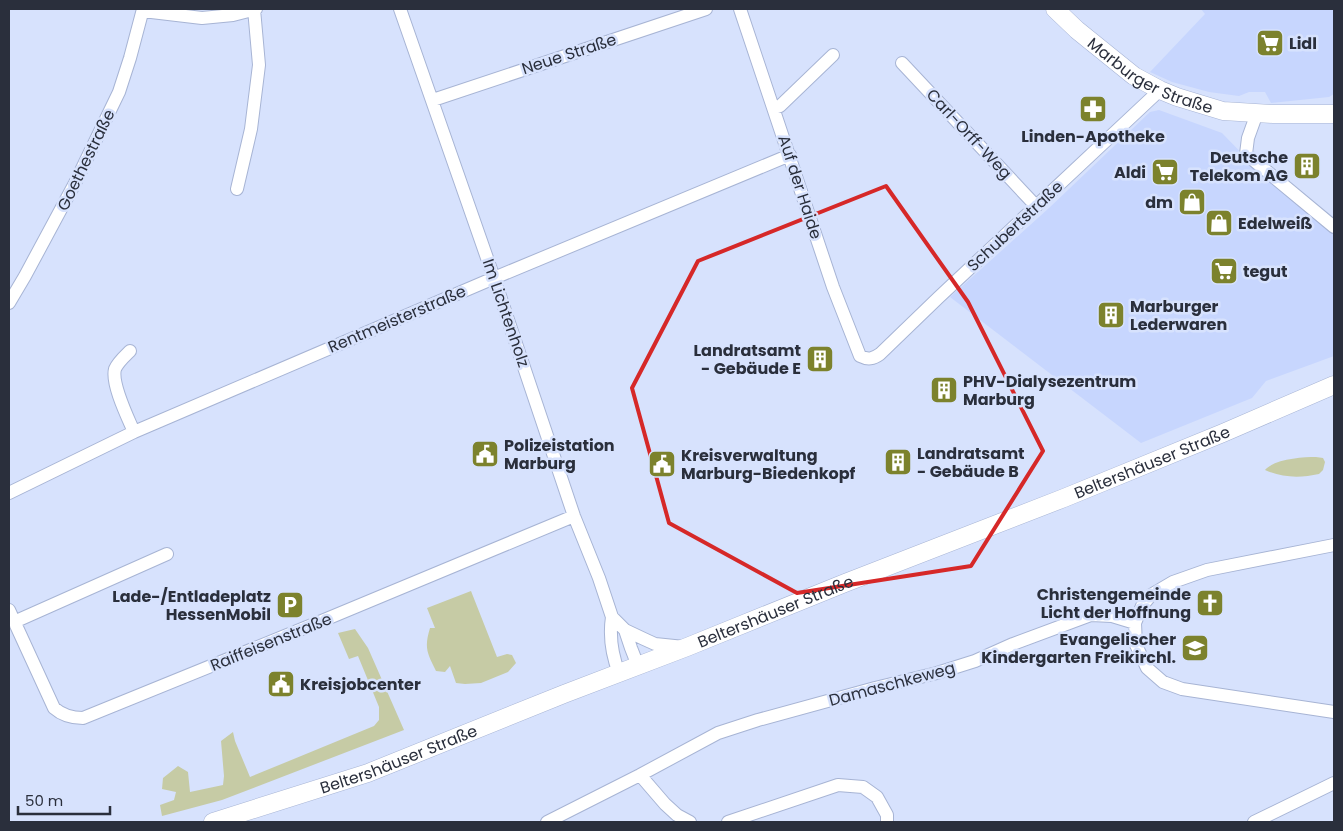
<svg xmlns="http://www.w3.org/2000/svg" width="1343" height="831" font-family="Poppins,sans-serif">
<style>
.built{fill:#c7d6fe}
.green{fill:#c6cba5}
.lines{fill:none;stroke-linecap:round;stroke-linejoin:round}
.street-casing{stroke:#a7b4d4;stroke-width:14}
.secondary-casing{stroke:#a7b4d4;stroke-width:19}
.street{stroke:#fff;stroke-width:12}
.secondary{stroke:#fff;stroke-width:18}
.marked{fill:none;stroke:#d62828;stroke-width:4;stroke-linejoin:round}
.labels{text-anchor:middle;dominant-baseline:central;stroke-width:5;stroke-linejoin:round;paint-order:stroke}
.poi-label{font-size:16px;font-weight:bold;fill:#2a2f3c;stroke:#d7e2fd;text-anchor:start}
.street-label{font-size:16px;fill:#2a2f3c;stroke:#d7e2fd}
</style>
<rect width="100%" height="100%" fill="#d7e2fd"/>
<!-- built -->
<path class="built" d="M 1201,9 L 1334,9 L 1334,94 L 1329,97 L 1271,103 L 1265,92 L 1249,92 L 1239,96 L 1209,92 L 1172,82 L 1150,72 L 1205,14 Z
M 1159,110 L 1222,133 L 1257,169 L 1334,234 L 1334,356 L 1266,381 L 1252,398 L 1141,443 L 950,297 L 1049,208 L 1150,112 Z"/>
<!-- green -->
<path class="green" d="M 1316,457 L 1323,458 L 1325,462 L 1323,470 L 1319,474 C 1301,478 1282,478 1265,470 C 1274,459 1302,457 1316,457 Z
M 471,591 L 497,657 L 507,654 L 512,655 L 516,663 L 508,672 L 481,683 L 465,684 L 456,683 L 450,666 L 445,672 L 436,671 C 427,653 424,648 430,628 L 435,628 L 427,608 Z
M 355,629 L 368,648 L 404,730 L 222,800 L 162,816 L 160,805 L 174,800 L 176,792 L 162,789 L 163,778 L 178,766 L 188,772 L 190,792 L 223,785 L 224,776 L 221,741 L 233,732 L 235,741 L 250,777 L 374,726 L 379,720 L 379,707 L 358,656 L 349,659 L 338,633 Z"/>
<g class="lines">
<!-- street casing -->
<g class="street-casing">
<path id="street" d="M 400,9 L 494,278 L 574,516 L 599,578 L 612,617 L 625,630 L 644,639 L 655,644 L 684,647
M 740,9 L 833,287 L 860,356 C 868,360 873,359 880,354 L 938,298 L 1160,90
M 143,11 L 202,18 L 233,15 L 256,9
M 902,63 L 1036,206
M 433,100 L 706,9
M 774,108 L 780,106 L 833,55
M 1257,113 L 1248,138 L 1246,154 L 1334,227
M 237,189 L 251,129 L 259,65 L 254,9
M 9,303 L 25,276 L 75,183 L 119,92 L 130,58 L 143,9
M 130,351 C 125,356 118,362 115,369 C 111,384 128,418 134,432
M 9,493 L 134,432 L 494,278 L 790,155
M 1334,545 L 1207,570 L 1173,582 L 1151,595 L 1142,606 L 1135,623 L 1136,645 L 1147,668 L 1163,682 L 1182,689 L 1334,712
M 9,610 L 54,708 C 63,716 72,718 83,718 L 324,620 L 574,516
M 612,617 C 609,637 612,655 619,673
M 14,622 L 167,554
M 625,630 L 631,648 L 638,666
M 640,775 L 665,804 L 677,815 L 690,822
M 547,822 L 640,775 L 718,733 L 758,720 L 875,688 L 937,673 L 975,661 L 1013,644 L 1091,615 L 1112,616 L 1135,623
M 728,822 L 838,785 L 863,787 L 877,797 L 887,815 L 887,822
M 1254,822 L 1334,783"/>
</g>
<!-- secondary casing -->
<g class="secondary-casing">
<g id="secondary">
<path id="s1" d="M 1055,9 L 1077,30 L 1134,76 L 1160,90 L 1177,97 L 1223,111 L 1273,114 L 1334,114"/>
<path id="s2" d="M 213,822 L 368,773 L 564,694 L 687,647 L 845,583 L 1064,498 L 1223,433 L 1334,385"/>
</g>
</g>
<!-- street -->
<use href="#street" class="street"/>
<!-- secondary -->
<use href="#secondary" class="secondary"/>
</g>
<!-- marked area -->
<path class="marked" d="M 886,186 L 968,302 L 1043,451 L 971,566 L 797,593 L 669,523 L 632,388 L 698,261 Z"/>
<!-- icons -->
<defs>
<g id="supermarket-square" transform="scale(1.4375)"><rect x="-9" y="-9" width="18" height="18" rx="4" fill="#7c822d" stroke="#d7e2fd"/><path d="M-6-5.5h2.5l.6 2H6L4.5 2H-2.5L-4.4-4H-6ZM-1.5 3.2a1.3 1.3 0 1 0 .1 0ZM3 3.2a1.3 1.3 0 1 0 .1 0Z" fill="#fff"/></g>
<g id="pharmacy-square" transform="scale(1.4375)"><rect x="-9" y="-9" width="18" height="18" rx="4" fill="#7c822d" stroke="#d7e2fd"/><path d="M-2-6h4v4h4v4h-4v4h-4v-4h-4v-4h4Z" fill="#fff"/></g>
<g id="building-square" transform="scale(1.4375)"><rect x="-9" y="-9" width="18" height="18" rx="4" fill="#7c822d" stroke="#d7e2fd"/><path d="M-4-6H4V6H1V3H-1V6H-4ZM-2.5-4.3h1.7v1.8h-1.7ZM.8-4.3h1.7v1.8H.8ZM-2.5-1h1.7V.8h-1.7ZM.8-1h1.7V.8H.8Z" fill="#fff"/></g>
<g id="shop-square" transform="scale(1.4375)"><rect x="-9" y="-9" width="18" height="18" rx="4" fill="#7c822d" stroke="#d7e2fd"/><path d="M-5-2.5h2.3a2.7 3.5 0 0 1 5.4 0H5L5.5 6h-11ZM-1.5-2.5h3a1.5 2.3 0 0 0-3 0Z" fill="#fff"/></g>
<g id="civic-square" transform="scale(1.4375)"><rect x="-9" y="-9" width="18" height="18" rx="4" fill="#7c822d" stroke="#d7e2fd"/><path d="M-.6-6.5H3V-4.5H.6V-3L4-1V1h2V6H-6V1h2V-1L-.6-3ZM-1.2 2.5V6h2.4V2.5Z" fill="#fff"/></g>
<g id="church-square" transform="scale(1.4375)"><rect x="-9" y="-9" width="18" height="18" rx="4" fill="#7c822d" stroke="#d7e2fd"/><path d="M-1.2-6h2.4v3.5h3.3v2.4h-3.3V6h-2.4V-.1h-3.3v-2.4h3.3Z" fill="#fff"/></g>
<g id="parking-square" transform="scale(1.4375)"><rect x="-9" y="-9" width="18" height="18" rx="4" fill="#7c822d" stroke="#d7e2fd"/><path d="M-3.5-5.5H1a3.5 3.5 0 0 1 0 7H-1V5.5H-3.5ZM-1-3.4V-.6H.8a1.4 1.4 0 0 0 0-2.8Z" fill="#fff"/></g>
<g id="school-square" transform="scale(1.4375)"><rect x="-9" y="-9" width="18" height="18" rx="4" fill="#7c822d" stroke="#d7e2fd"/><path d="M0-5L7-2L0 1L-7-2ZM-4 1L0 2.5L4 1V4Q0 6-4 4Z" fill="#fff"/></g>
</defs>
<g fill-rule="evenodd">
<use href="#supermarket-square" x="1270" y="43"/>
<use href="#pharmacy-square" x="1093" y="109"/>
<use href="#building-square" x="1307" y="166"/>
<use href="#supermarket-square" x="1165" y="172"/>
<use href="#shop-square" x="1192" y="202"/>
<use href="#shop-square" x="1219" y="223"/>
<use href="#supermarket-square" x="1224" y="271"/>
<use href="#building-square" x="1111" y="315"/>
<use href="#building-square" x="820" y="359"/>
<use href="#building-square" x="944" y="390"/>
<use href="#civic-square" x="485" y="454"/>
<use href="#building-square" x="898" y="462"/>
<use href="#civic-square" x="662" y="464"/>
<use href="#church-square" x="1210" y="603"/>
<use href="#parking-square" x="290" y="605"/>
<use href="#school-square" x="1195" y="648"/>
<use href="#civic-square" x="281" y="684"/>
</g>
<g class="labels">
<!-- poi labels -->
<g class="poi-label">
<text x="1289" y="43">Lidl</text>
<text x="1093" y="136" text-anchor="middle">Linden-Apotheke</text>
<text x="1288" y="157" text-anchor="end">Deutsche<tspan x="1288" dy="18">Telekom AG</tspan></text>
<text x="1146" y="172" text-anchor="end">Aldi</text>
<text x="1173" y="202" text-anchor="end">dm</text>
<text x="1238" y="223">Edelweiß</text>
<text x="1243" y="271">tegut</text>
<text x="1130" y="306">Marburger<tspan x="1130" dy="18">Lederwaren</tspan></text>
<text x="801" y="350" text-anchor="end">Landratsamt<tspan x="801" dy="18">- Gebäude E</tspan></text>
<text x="963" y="381">PHV-Dialysezentrum<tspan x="963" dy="18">Marburg</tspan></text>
<text x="504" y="445">Polizeistation<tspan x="504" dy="18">Marburg</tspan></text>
<text x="917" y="453">Landratsamt<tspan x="917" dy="18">- Gebäude B</tspan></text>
<text x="681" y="455">Kreisverwaltung<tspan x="681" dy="18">Marburg-Biedenkopf</tspan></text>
<text x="1191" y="594" text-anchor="end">Christengemeinde<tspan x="1191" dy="18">Licht der Hoffnung</tspan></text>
<text x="271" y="596" text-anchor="end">Lade-/Entladeplatz<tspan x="271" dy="18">HessenMobil</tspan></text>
<text x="1176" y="639" text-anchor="end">Evangelischer<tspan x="1176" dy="18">Kindergarten Freikirchl.</tspan></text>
<text x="300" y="684">Kreisjobcenter</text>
</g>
<!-- street labels -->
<g class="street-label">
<text transform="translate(569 54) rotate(-18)">Neue Straße</text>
<text stroke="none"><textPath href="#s1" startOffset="118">Marburger Straße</textPath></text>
<text transform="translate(969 134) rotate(47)">Carl-Orff-Weg</text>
<text transform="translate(86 160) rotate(-64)">Goethestraße</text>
<text transform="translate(800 187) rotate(72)">Auf der Haide</text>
<text transform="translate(1015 226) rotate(-43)">Schubertstraße</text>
<text transform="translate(506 313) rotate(71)">Im Lichtenholz</text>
<text transform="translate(397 319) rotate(-23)">Rentmeisterstraße</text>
<text stroke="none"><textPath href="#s2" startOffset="1006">Beltershäuser Straße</textPath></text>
<text stroke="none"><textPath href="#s2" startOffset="601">Beltershäuser Straße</textPath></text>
<text transform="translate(271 642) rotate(-22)">Raiffeisenstraße</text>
<text transform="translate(892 684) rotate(-15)">Damaschkeweg</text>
<text stroke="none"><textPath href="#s2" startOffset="196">Beltershäuser Straße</textPath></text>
</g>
</g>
<!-- border -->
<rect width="1343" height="831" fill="none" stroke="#2a2f3c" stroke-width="20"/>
<!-- scale -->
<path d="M18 806v8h92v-8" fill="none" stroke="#2a2f3c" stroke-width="2.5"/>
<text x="25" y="806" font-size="15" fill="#2a2f3c" stroke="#d7e2fd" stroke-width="4" paint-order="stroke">50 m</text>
</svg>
